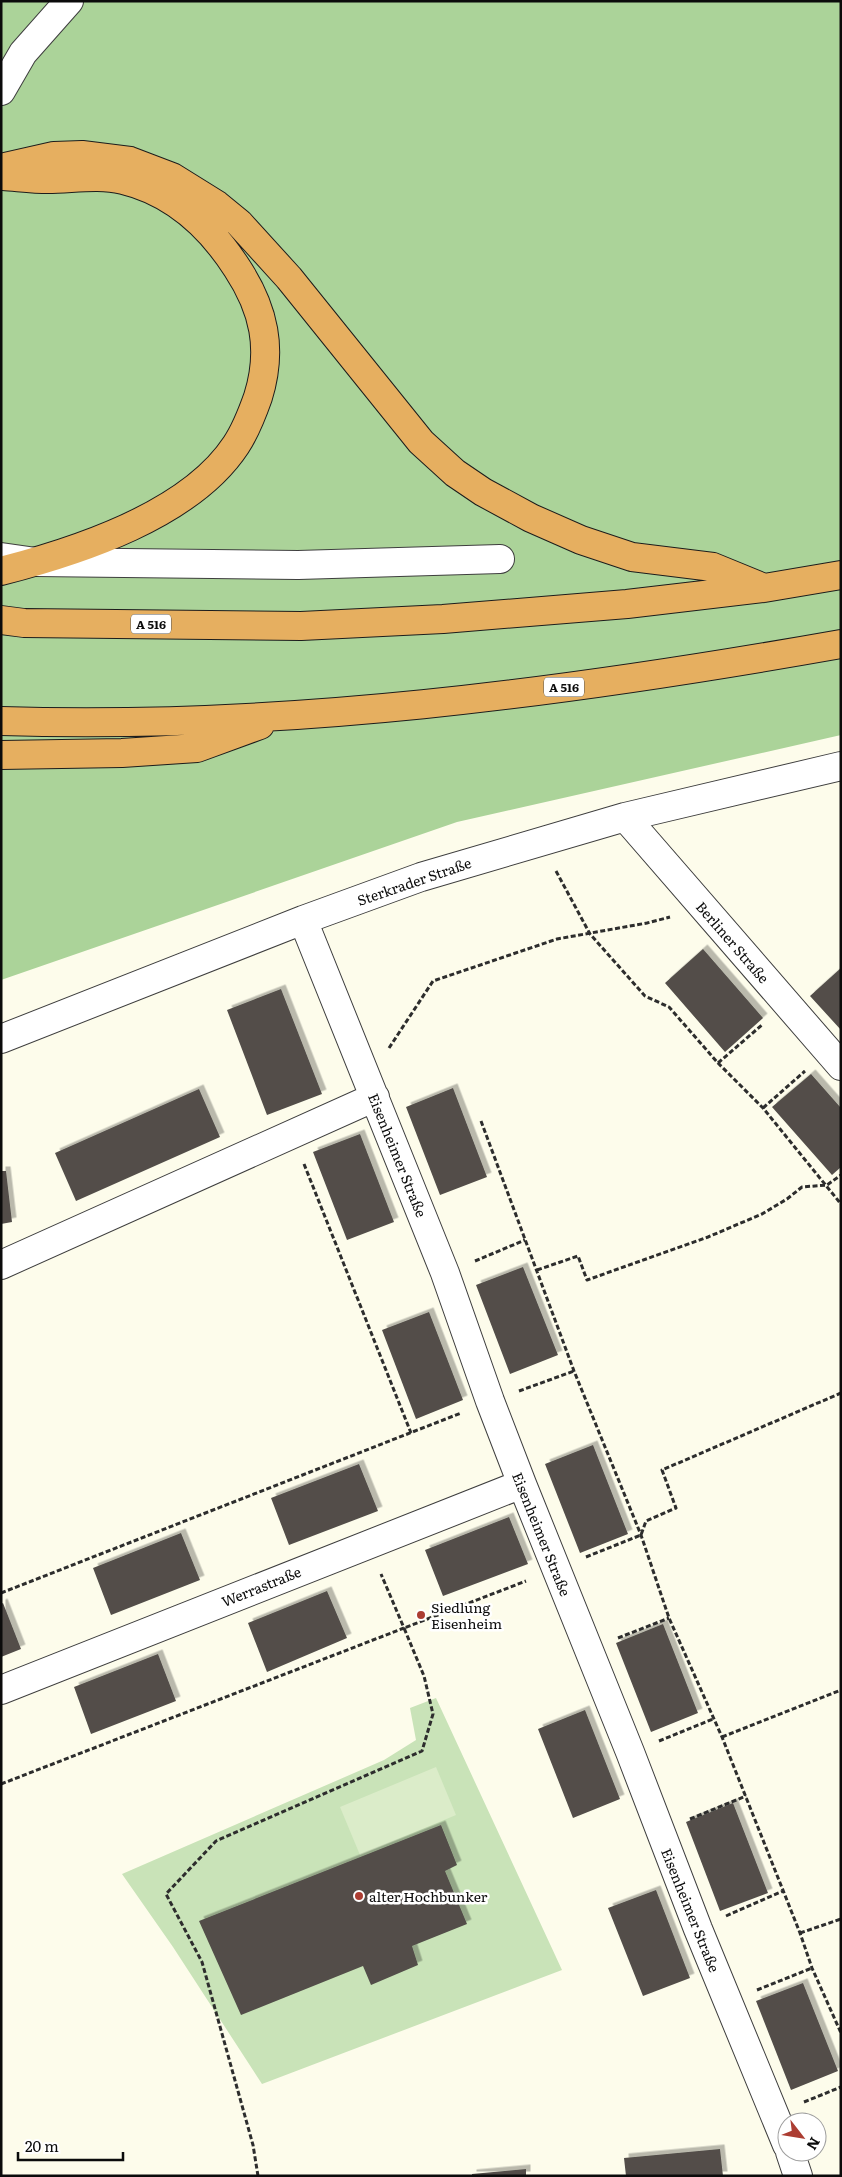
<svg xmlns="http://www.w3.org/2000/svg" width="842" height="2177" font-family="Literata,serif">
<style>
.green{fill:#c9e3b8}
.forest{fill:#abd399}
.pitch{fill:#dbecc9}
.building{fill:#524e49;filter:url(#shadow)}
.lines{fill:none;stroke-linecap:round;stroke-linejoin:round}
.minor-casing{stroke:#3e3e3e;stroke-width:30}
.highway-casing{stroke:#1c1c1c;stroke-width:30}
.path{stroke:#2d2d2d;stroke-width:3;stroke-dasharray:5 2.5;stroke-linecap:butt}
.minor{stroke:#fff;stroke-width:28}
.highway{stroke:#e6af60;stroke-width:28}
.poi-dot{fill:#ac3d32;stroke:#fff;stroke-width:2}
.labels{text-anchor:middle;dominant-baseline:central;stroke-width:5;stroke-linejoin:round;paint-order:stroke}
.shield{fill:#fff;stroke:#545454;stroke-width:1}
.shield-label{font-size:12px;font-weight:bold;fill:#0b0b0b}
.street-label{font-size:14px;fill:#0b0b0b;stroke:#fff}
.poi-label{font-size:14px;fill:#0b0b0b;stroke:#fff;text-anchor:start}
</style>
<defs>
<filter id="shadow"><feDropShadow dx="4.5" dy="-4.5" stdDeviation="0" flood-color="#0004"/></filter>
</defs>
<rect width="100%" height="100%" fill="#fdfceb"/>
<!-- green -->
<path class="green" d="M 436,1698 L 562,1970 L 262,2084 L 173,1947 L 122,1874 L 384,1760 L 416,1740 L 410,1708 Z"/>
<!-- forest -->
<path class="forest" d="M 1,1 L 841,1 L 841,735 L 457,822 L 1,980 Z"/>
<!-- pitch -->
<path class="pitch" d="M 436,1767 L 456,1815 L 360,1855 L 340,1807 Z"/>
<!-- building -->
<path class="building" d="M 703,949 L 763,1018 L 725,1052 L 665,983 Z
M 841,968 L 841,1030 L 810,996 Z
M 281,989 L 322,1094 L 267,1115 L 227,1010 Z
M 811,1074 L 841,1108 L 841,1167 L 832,1175 L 772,1107 Z
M 453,1088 L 487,1177 L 440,1195 L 406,1107 Z
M 199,1089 L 220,1137 L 76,1201 L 55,1153 Z
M 360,1134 L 394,1222 L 347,1240 L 313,1152 Z
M 1,1171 L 6,1171 L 12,1222 L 1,1224 Z
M 523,1267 L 558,1355 L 510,1374 L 476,1285 Z
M 429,1312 L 463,1400 L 416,1419 L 382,1330 Z
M 593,1445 L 628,1534 L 580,1553 L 545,1464 Z
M 359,1464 L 378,1511 L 289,1545 L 271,1498 Z
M 509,1517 L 528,1564 L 443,1596 L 425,1550 Z
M 181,1533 L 200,1580 L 111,1615 L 93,1568 Z
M 327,1591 L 347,1638 L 267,1672 L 248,1623 Z
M 3,1603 L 21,1649 L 1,1657 L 1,1604 Z
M 663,1624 L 698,1713 L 651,1732 L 616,1643 Z
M 158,1654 L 176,1701 L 91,1734 L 74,1687 Z
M 585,1710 L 620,1799 L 573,1818 L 538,1729 Z
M 733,1803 L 768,1893 L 720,1911 L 686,1822 Z
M 441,1825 L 457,1865 L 445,1871 L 467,1924 L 412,1946 L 418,1965 L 371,1985 L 363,1966 L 241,2015 L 199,1921 Z
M 656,1890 L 690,1978 L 643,1996 L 608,1908 Z
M 803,1983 L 838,2071 L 791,2090 L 756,2001 Z
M 720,2149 L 723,2176 L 626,2176 L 624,2158 Z
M 526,2169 L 526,2176 L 472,2176 L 472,2174 Z"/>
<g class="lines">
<!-- minor casing -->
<g class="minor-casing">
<path id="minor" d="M 1,91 L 23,53 L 69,1
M 1,557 L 36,562 L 298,565 L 500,559
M 625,817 L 841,1066
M 303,920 L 445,1273 L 490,1401 L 522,1484 L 630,1752 L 698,1929 L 787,2145
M 1,1039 L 303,920 L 421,877 L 625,817 L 841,766
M 1,1265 L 375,1097
M 1,1690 L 522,1484
M 790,2152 L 798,2176"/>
</g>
<!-- highway casing -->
<g class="highway-casing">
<path id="highway" d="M 1,168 L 54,156 L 82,155 L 130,161 L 172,177 L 217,205 L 239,223 L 289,278 L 421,442 L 455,473 L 483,492 L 531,518 L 581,540 L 632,557 L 713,567 L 764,588
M 1,571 C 79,551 190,515 236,445 C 246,430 252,414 258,397 C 273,349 264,309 237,268 C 210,226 173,192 123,180 C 99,174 72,179 48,179 C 33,179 18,177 3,176
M 1,620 L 24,623 L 301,626 L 443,619 L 627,604 L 764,588 L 841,575
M 1,721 C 283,730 564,693 841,644
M 1,755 L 122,753 L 197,748 L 260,725"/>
</g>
<!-- path -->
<path class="path" d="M 556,871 L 590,934 L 645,996 L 669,1007 L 718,1063 L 763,1108 L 841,1204
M 389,1048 L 433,981 L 557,939 L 647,923 L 670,917
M 718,1063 L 763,1024
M 763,1108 L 805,1071
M 481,1121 L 574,1371 L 641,1535 L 669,1618 L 722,1737 L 800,1933 L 812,1968 L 841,2033
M 304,1164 L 411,1433
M 475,1261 L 525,1240
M 537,1270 L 578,1256 L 587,1280 L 708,1237 L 762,1214 L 787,1199 L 802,1187 L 827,1185 L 841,1175
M 519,1391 L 574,1371
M 586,1557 L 641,1535 L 646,1521 L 676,1508 L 662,1470 L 841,1393
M 1,1593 L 461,1413
M 618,1638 L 669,1618
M 722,1737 L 841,1690
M 659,1741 L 713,1719
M 1,1784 L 404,1628 L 381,1574
M 690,1819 L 746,1796
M 726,1916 L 783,1891
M 800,1933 L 841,1919
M 757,1990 L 812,1968
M 804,2102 L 841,2087
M 258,2176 L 253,2145 L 202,1962 L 166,1894 L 216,1841 L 422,1751 L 433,1714 L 424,1676 L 404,1628 L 526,1581"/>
<!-- minor -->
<use href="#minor" class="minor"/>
<!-- highway -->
<use href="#highway" class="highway"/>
</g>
<!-- markers -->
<g class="poi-dot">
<circle cx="421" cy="1615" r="5"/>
<circle cx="359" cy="1896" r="5"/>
</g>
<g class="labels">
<!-- shield labels -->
<g class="shield">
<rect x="131" y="614.5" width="40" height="19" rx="4"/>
<rect x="544" y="677.5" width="40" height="19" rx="4"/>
</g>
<g class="shield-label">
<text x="151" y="624">A 516</text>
<text x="564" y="687">A 516</text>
</g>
<!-- street labels -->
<g class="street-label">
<text transform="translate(414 881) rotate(-19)">Sterkrader Straße</text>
<text transform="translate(733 942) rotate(49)">Berliner Straße</text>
<text transform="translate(398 1155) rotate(68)">Eisenheimer Straße</text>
<text transform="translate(542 1534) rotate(68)">Eisenheimer Straße</text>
<text transform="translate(261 1586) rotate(-22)">Werrastraße</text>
<text transform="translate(691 1910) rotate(68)">Eisenheimer Straße</text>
</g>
<!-- poi labels -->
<g class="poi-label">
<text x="431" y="1607">Siedlung<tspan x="431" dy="16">Eisenheim</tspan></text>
<text x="369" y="1896">alter Hochbunker</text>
</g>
</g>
<!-- border -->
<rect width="842" height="2177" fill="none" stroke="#0b0b0b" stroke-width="5"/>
<!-- north arrow -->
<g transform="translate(802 2137) rotate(121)"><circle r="24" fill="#ffffff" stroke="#9d9d9d"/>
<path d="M0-4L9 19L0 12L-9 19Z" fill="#ac3d32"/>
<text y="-8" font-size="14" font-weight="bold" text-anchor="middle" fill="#0b0b0b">N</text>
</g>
<!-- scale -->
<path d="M18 2152v8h105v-8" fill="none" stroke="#0b0b0b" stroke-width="2.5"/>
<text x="25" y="2152" font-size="15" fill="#0b0b0b" stroke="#ffffff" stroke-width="4" paint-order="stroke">20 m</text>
</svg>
